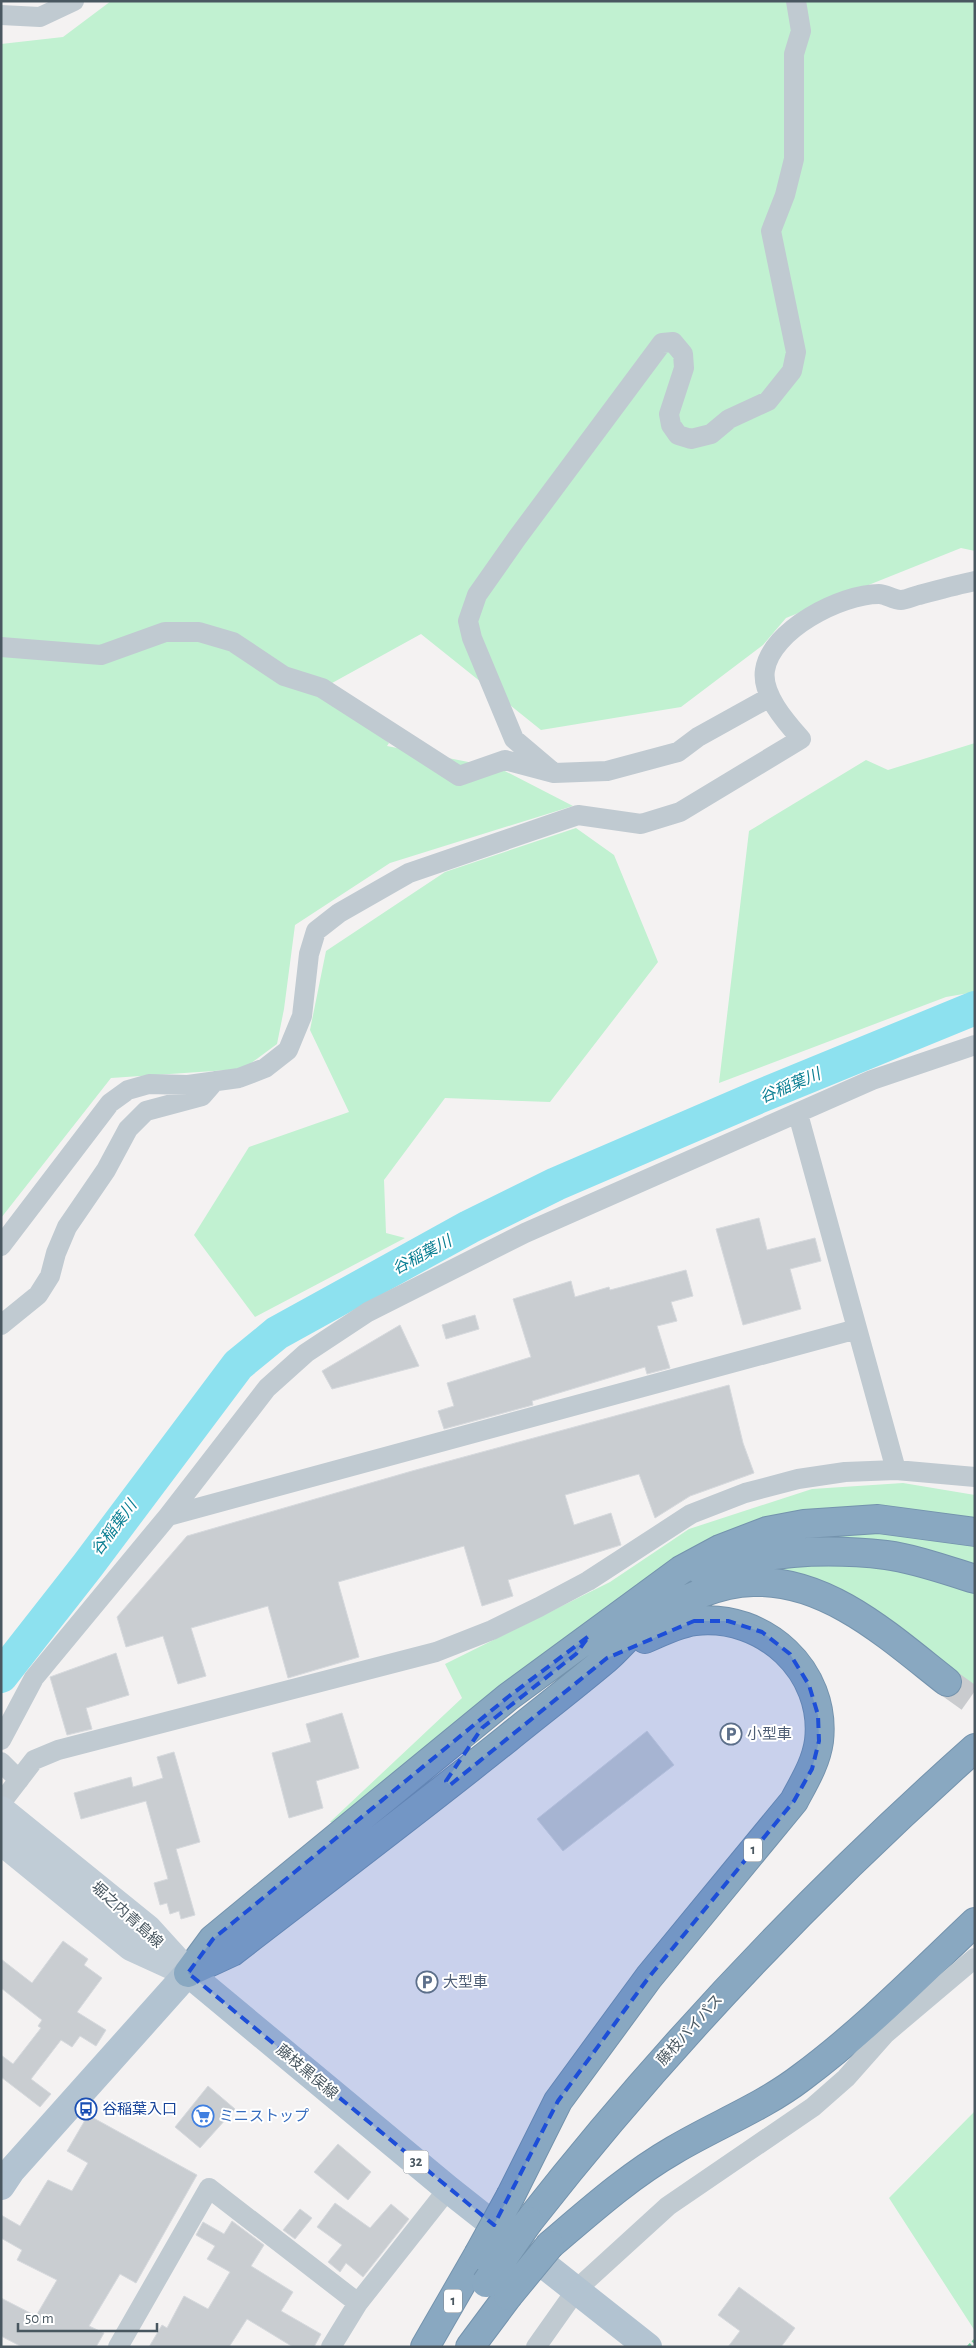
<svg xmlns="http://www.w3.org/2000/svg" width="976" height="2348" font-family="'Alegreya Sans','Noto Sans JP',sans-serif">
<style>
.green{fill:#c1f1d1}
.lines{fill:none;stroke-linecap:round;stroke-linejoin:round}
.river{stroke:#8de1ef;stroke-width:34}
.building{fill:#c9cdd1;stroke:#d6d9dd}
.motorway-tunnel{stroke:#c9cbce;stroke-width:28;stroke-dasharray:28 14;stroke-linecap:butt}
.motorway-casing{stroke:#7493ad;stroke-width:30}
.path{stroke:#78d19f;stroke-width:3;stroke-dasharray:4 2.5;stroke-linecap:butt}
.minor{stroke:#c0cad1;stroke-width:20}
.secondary{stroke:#c0ccd6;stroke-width:28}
.primary{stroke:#b2c3d1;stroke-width:28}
.motorway{stroke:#89a8c1;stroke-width:28}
.motorway-bridge-casing{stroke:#7493ad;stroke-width:30;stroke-linecap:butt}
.motorway-bridge{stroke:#89a8c1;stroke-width:28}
.marked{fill:#1d4ed8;fill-opacity:0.2;stroke:#1d4ed8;stroke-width:4;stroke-dasharray:10 6;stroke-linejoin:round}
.labels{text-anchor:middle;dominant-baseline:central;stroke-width:4;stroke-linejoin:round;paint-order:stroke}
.shield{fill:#fff;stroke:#808990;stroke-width:1}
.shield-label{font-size:14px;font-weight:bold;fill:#495760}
.service-label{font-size:15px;fill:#4e5e75;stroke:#fff;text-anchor:start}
.street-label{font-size:15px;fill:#495760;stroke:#fff}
.transit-label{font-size:15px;fill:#164399;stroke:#fff;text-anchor:start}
.shop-label{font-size:15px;fill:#366cbe;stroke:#fff;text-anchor:start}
.water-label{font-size:16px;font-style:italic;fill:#0b7f93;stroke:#fff}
</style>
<rect width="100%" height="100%" fill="#f4f2f2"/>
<!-- green -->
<path class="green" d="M 111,1 L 975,1 L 975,551 L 961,548 L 786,618 L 763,645 L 681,707 L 541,730 L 421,634 L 323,688 L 389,743 L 387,746 L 499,768 L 573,806 L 390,863 L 295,925 L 284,1009 L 277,1044 L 243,1069 L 111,1078 L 1,1218 L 1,44 L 63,37 Z
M 975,743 L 975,992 L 946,997 L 719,1083 L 749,831 L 866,760 L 888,770 Z
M 576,828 L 614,855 L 658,962 L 550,1102 L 445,1098 L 384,1180 L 386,1233 L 405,1238 L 255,1317 L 194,1235 L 249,1147 L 349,1112 L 310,1030 L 326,951 L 445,872 Z
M 903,1483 L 975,1495 L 975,1523 L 715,1540 L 342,1825 L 330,1822 L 462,1698 L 445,1664 L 610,1582 L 689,1529 L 812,1489 Z
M 839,1526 L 975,1538 L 975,1570 L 749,1544 Z
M 813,1558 L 917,1567 L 975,1592 L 975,1689 L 879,1619 L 761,1575 Z
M 975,2111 L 975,2331 L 889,2198 Z"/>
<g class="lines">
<!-- river -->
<path class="river" d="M 1,1676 L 88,1565 L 238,1365 L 277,1333 L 469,1227 L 556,1184 L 758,1097 L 975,1008"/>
</g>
<!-- building -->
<path class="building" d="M 759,1218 L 767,1250 L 815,1238 L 821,1261 L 790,1269 L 801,1309 L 743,1325 L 716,1229 Z
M 686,1270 L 693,1296 L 671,1302 L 677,1321 L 657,1326 L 670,1368 L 647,1374 L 645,1367 L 532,1401 L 533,1405 L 444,1429 L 438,1411 L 454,1406 L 447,1383 L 531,1357 L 513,1299 L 571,1281 L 575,1297 L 609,1287 L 610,1290 Z
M 475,1315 L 479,1329 L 446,1339 L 442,1325 Z
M 400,1325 L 419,1366 L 332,1389 L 322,1371 Z
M 729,1385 L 743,1443 L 754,1473 L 690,1496 L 655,1518 L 639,1474 L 565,1495 L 574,1525 L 611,1513 L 621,1545 L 508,1580 L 513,1596 L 482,1606 L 464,1546 L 338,1582 L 359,1657 L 288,1678 L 268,1606 L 191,1628 L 206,1676 L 178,1684 L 163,1636 L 126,1647 L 117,1617 L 187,1536 L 412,1471 Z
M 116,1653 L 129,1695 L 86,1708 L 92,1729 L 67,1735 L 50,1677 Z
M 342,1713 L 359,1768 L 316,1781 L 323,1808 L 289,1818 L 272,1753 L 311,1742 L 306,1724 Z
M 647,1731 L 674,1765 L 563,1851 L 537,1819 Z
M 174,1752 L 200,1842 L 176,1849 L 195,1915 L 181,1919 L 179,1911 L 170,1914 L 167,1903 L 160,1905 L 154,1883 L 168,1879 L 146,1801 L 81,1819 L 74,1793 L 131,1777 L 133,1787 L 163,1778 L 157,1757 Z
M 63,1941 L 88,1959 L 84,1965 L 102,1978 L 77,2012 L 106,2030 L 96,2046 L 80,2036 L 72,2047 L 61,2040 L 31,2079 L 51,2094 L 40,2107 L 1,2077 L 1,2055 L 13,2064 L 41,2028 L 38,2026 L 42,2020 L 1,1988 L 1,1959 L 32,1983 Z
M 208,2086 L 235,2109 L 200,2148 L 175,2127 Z
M 88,2115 L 197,2175 L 136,2283 L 120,2274 L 89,2326 L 104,2333 L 96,2347 L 22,2347 L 1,2336 L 1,2298 L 36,2316 L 57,2280 L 17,2260 L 22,2250 L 1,2238 L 1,2215 L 20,2226 L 48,2180 L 72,2191 L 88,2163 L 67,2151 Z
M 338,2144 L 371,2172 L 348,2200 L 314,2172 Z
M 335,2203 L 370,2228 L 391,2204 L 409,2219 L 363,2277 L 346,2263 L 340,2272 L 328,2262 L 342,2245 L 317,2227 Z
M 300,2209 L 312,2218 L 295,2239 L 283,2230 Z
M 232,2221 L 264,2245 L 251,2266 L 293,2292 L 281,2311 L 321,2334 L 314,2347 L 293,2347 L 247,2319 L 229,2347 L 149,2347 L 162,2325 L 167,2328 L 184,2296 L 208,2309 L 230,2272 L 207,2259 L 215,2246 L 196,2235 L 203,2222 L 224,2234 Z
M 739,2287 L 795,2328 L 781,2347 L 728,2347 L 740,2331 L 718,2315 Z"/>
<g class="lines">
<!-- motorway-tunnel -->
<path class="motorway-tunnel" d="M 947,1682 L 975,1702"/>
<!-- motorway casing -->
<g class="motorway-casing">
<path id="motorway" d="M 702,1572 C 759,1551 826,1548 886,1555 C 916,1559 946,1570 975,1579
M 191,1971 L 232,1952 C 324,1881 417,1811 508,1738 C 540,1712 574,1686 606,1659 C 619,1648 630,1633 644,1623 C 675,1603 716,1583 753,1582 C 828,1579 892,1639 947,1682
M 188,1973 L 213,1939 L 508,1697 L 681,1570 L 720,1549 L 767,1531 L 804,1524 L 878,1519 L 975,1532
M 511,2195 L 558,2101 L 649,1977 L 794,1801 C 804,1782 816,1763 819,1741 C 827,1671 764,1613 695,1621 C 679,1623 660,1632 645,1639
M 529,2221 C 663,2050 812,1893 975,1748
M 550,2245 C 590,2211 629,2176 674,2150 C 716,2125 763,2107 802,2077 C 864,2031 919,1975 975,1922
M 425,2347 L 478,2255
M 470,2347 L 508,2296"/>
</g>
<!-- path -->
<path class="path" d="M 968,2347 L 975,2340"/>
<!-- minor -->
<path class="minor" d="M 1,15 L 40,17 L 74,1
M 1,647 L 101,655 L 165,632 L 199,632 L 233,642 L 284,676 L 322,688 L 459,776 L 505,760 L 554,773 L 607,771 L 678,752 L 698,737 L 770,697
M 554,773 L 514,739 L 472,638 L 468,621 L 477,595 L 517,538 L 662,343 L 673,342 L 683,354 L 684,368 L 669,414 L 671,425 L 678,435 L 691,439 L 711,434 L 729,419 L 768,401 L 792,371 L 796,352 L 771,231 L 785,195 L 794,159 L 794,54 L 801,31 L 796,1
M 798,1114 L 896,1470
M 1,1246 L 110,1103 L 128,1090 L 149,1084 L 188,1085 L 239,1078 L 265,1068 L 288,1050 L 302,1016 L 309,954 L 316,931 L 339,913 L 409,873 L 578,815 L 641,824 L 680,812 L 801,739 C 786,722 761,694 765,670 C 771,630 841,594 879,594 C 886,594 893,600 901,600 C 906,600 914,596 919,595 C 938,590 956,585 975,581
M 1,1325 L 38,1295 L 50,1276 L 56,1253 L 67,1227 L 106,1170 L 128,1129 L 146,1111 L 202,1096 L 215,1081
M 168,1516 L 857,1329
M 1,1740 L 34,1678 L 168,1516 L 267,1388 L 306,1353 L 368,1312 L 525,1233 L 872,1080 L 975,1045
M 1,1762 L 19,1780
M 1,1803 L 34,1760 L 58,1750 L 436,1652 L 492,1630 L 539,1607 L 588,1581 L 691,1514 L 745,1493 L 798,1479 L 845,1472 L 896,1470 L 975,1477
M 118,2347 L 209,2188 L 358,2303
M 331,2347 L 358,2303 L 448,2189
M 536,2347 L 577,2289 L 668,2206 L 813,2107 L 846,2078 L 885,2034 L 975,1958"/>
<!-- secondary -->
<path class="secondary" d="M 1,1810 L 148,1929 L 188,1973
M 1,1841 L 131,1947 L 177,1968"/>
<!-- primary -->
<path class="primary" d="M 1,2186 L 11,2171 L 188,1973 L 448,2189 L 648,2347"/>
<!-- motorway -->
<use href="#motorway" class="motorway"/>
<!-- motorway-bridge casing -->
<g class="motorway-bridge-casing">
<path id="motorway-bridge" d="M 478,2255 L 511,2195
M 486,2283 L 529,2221
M 508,2296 L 550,2245"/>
</g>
<!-- motorway-bridge -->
<use href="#motorway-bridge" class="motorway-bridge"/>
</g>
<!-- marked area -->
<path class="marked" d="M 694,1621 L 728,1621 L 762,1632 L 790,1654 L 809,1685 L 818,1715 L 819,1741 L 812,1769 L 794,1801 L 649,1977 L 558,2101 L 494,2225 L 188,1973 L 213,1939 L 508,1697 L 589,1636 L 576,1654 L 482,1728 L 446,1781 L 450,1785 L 607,1658 Z"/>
<!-- icons -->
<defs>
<g id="parking-ring" transform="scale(1.125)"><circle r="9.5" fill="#fff" stroke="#5c6f8a" stroke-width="1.5"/><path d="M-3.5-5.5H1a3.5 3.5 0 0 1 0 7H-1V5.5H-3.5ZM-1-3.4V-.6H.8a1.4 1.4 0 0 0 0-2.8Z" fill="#5c6f8a"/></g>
<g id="bus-ring" transform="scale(1.125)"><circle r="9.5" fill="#fff" stroke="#1a4fb4" stroke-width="1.5"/><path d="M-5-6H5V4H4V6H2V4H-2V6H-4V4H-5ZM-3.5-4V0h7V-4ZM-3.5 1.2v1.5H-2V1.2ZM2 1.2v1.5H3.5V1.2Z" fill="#1a4fb4"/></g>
<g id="supermarket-ring" transform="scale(1.125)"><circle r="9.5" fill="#fff" stroke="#3f7fe0" stroke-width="1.5"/><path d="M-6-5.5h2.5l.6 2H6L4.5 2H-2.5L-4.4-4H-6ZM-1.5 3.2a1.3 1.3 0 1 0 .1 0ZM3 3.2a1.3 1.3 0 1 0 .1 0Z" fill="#3f7fe0"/></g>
</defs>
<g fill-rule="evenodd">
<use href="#parking-ring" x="731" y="1734"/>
<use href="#parking-ring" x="427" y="1982"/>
<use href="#bus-ring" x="86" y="2109"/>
<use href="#supermarket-ring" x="203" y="2116"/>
</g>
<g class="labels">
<!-- shield labels -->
<g class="shield">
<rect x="744" y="1838.5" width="18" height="23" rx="4"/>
<rect x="403.5" y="2150.5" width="25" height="23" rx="4"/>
<rect x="444" y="2289.5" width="18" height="23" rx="4"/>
</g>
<g class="shield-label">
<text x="753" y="1850">1</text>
<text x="416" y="2162">32</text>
<text x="453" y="2301">1</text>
</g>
<!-- service labels -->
<g class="service-label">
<text x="747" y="1734">小型車</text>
<text x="443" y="1982">大型車</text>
</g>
<!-- street labels -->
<g class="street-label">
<text transform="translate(127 1915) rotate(42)">堀之内青島線</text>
<text transform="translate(690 2030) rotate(-48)">藤枝バイパス</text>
<text transform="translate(307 2072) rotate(40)">藤枝黒俣線</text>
</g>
<!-- transit labels -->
<g class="transit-label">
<text x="102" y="2109">谷稲葉入口</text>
</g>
<!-- shop labels -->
<g class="shop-label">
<text x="219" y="2116">ミニストップ</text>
</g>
<!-- water labels -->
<g class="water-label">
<text transform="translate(790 1086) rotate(-23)">谷稲葉川</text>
<text transform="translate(422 1255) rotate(-28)">谷稲葉川</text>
<text transform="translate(114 1528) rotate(-53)">谷稲葉川</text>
</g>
</g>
<!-- border -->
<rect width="976" height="2348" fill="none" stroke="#495760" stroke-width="5"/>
<!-- scale -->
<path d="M18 2323v8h139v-8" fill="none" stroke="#495760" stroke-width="2.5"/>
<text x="25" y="2323" font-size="15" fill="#495760" stroke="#ffffff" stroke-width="4" paint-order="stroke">50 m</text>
</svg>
